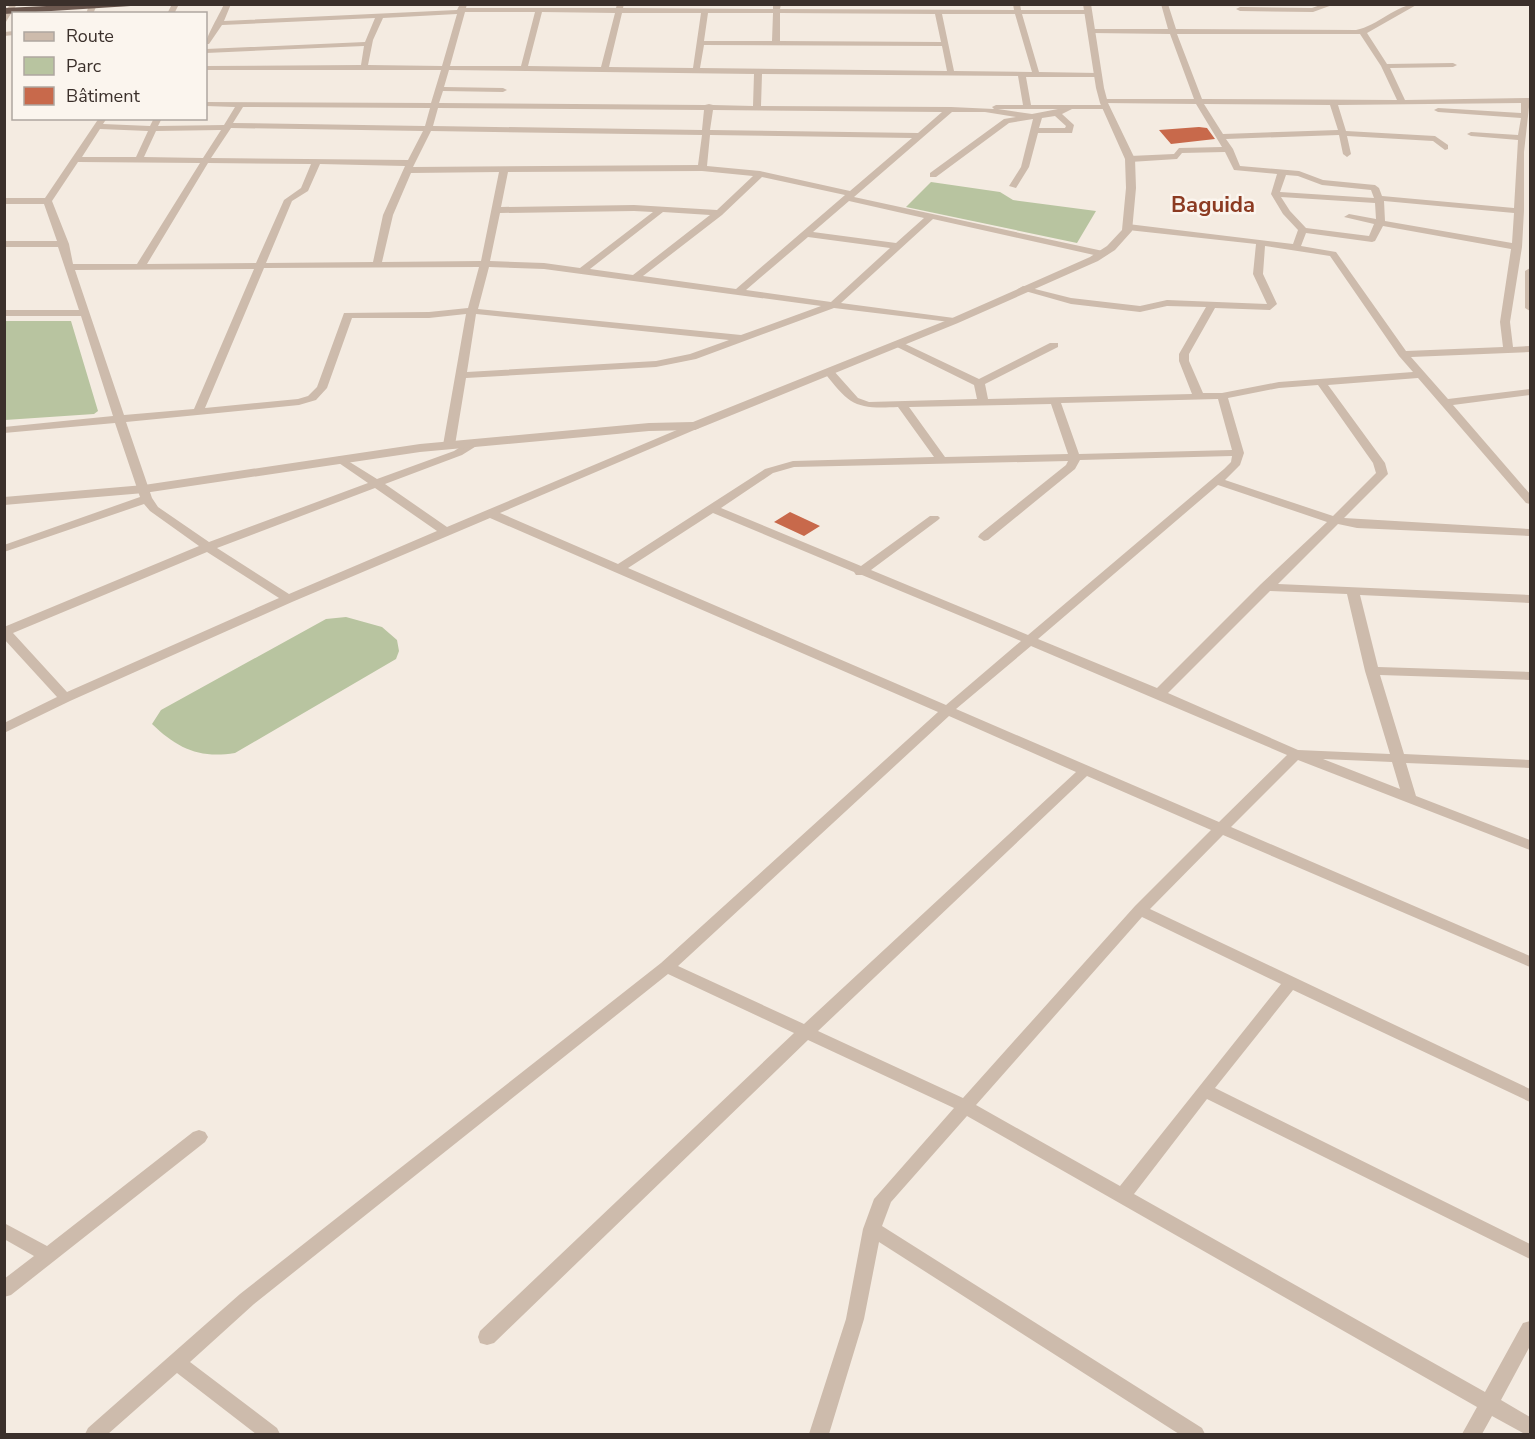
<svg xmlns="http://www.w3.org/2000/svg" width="1535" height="1439" font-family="'Nunito Sans',sans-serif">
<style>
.green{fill:#b8c4a0}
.building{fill:#c8694b}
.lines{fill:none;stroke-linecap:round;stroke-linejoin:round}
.minor{fill:#cdbbac;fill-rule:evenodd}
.tertiary{fill:#cdbbac;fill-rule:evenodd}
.trunk{fill:#6c584f;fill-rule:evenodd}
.labels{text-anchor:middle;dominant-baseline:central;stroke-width:5;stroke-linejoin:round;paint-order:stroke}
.far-district-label{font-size:22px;font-weight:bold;fill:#8c3b22;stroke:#fbf5ee}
</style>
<rect width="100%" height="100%" fill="#f4ebe1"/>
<!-- green -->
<path class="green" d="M 931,182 L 1000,192 L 1013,200 L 1096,211 L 1077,243 L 906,207 Z
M 5,321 L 71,321 L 98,411 L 94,414 L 5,420 Z
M 346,617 L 382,627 L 397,640 L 399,651 L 396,659 L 235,753 C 199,759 177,748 152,724 L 161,710 L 326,619 Z"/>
<!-- building -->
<path class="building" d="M 1199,127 L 1207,128 L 1215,139 L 1171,144 L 1159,130 Z
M 790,512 L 820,526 L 804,536 L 774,522 Z"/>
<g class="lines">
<!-- minor -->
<path class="minor" d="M 10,4 L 17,4 L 4,25 L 4,15 Z
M 172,4 L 179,4 L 174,14 L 167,14 Z
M 224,4 L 231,4 L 224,21 L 457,10 L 460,4 L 467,4 L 466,8 L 616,8 L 617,4 L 624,4 L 623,8 L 773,9 L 773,4 L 781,4 L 780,9 L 1014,10 L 1013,4 L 1020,4 L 1021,10 L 1091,10 L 1091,14 L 1022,14 L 1039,72 L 1098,73 L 1102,75 L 1098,77 L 1026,77 L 1031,105 L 1106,105 L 1110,107 L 1106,109 L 1072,109 L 1062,114 L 1074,125 L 1072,133 L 1038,133 L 1029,167 L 1016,188 L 1009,186 L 1021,167 L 1033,119 L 1009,123 L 936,177 L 930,177 L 930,173 L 1004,119 L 1016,117 L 985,112 L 952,112 L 854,197 L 1103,251 L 1108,254 L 1103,257 L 933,219 L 841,303 L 954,318 L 958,319 L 958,323 L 834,308 L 696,359 L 656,367 L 466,378 L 455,445 L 449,448 L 443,445 L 466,314 L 429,318 L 352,318 L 327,388 L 316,400 L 299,405 L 126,422 L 152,498 L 158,507 L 209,542 L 368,483 L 336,461 L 334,459 L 340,456 L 377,479 L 454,451 L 470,441 L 478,441 L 478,445 L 462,455 L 385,484 L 447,527 L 691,424 L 699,424 L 699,428 L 500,513 L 618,564 L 765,469 L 793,461 L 934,457 L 898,407 C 856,409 850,406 824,372 L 829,369 L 833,370 L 858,398 L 869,402 L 977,399 L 974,385 L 895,346 L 894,344 L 899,341 L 979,379 L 1050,343 L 1058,343 L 1058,347 L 985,384 L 988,399 L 1192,394 L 1179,361 L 1179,354 L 1206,307 L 1167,306 L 1140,312 L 1071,304 L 1018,289 L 1023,286 L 1071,298 L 1140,306 L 1167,300 L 1267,304 L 1253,274 L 1256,244 L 1128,230 L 1123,227 L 1128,224 L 1293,244 L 1298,230 L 1283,214 L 1271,194 L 1277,174 L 1234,170 L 1225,152 L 1182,153 L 1177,159 L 1130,162 L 1126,159 L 1130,156 L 1174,154 L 1179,148 L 1222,147 L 1196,104 L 1104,103 L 1100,101 L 1104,99 L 1194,99 L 1170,34 L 1092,33 L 1088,31 L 1092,29 L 1168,29 L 1161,4 L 1168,4 L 1176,29 L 1356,30 C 1378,26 1396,4 1418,4 L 1367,33 L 1387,64 L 1453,63 L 1457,65 L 1453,67 L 1390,68 L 1405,100 L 1530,98 L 1524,152 L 1524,211 L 1522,247 L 1510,322 L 1513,347 L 1530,346 L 1530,352 L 1411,357 L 1448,399 L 1530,389 L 1530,395 L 1453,405 L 1530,494 L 1530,504 L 1526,503 L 1418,378 L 1328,385 L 1385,463 L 1388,474 L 1344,518 L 1530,529 L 1530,536 L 1357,528 L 1338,524 L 1278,584 L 1530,595 L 1530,603 L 1360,595 L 1378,667 L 1530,672 L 1530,680 L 1380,675 L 1404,754 L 1530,760 L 1530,768 L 1406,763 L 1416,796 L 1530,840 L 1530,850 L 1298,760 L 1231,827 L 1530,956 L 1530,967 L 1223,835 L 1150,909 L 1530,1089 L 1530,1102 L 1293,990 L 1215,1088 L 1530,1244 L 1530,1259 L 1207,1099 L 1134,1194 L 1485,1392 L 1523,1323 L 1530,1321 L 1530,1346 L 1501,1400 L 1530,1417 L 1530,1434 L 1523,1433 L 1492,1416 L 1482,1434 L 1462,1434 L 1477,1407 L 967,1116 L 891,1202 L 882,1226 L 1202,1428 L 1205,1434 L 1179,1434 L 879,1242 L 864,1319 L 829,1434 L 809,1434 L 846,1319 L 863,1229 L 874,1199 L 954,1108 L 808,1040 L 494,1343 L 487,1345 L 480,1343 L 478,1337 L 480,1331 L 794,1033 L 668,974 L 254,1304 L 190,1362 L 277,1428 L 280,1434 L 256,1434 L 177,1373 L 108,1434 L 85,1434 L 88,1428 L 240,1294 L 661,963 L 938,712 L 490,518 L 292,602 L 70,701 L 4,733 L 4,723 L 57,697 L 4,639 L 4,627 L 199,546 L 150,511 L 144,504 L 4,552 L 4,545 L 140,497 L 115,423 L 4,433 L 4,427 L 113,416 L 81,316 L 4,316 L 4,310 L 79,310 L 58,247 L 4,247 L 4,241 L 57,241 L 44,204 L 4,204 L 4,198 L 45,198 L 99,118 L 107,118 L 103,124 L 150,126 L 154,118 L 162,118 L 158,126 L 224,125 L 235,107 L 206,106 L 206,102 L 431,103 L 441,70 L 206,70 L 206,66 L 361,65 L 364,46 L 206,53 L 206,49 L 365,42 L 375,18 L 222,25 L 209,44 L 206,44 C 206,36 220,14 224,4 ZM 465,12 L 535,12 L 521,66 L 450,66 ZM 542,12 L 615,13 L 601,67 L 528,66 ZM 622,13 L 701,13 L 693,68 L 609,67 ZM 708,13 L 773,13 L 772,41 L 704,41 ZM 780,13 L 935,14 L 941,42 L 780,41 ZM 457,14 L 442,66 L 368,65 L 373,40 L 383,18 ZM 942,14 L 1015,14 L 1032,72 L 954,71 ZM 1177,34 L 1360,34 L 1381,66 L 1397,100 L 1202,99 ZM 704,45 L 942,46 L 947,71 L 700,68 ZM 449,70 L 754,74 L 753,106 L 713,105 L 709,104 L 705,105 L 439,103 L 443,91 L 503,92 L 507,90 L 503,88 L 444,87 ZM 762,74 L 1018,76 L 1023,105 L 996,105 L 992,107 L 994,109 L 951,107 L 761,106 ZM 1521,103 L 1521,113 L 1438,108 L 1434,110 L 1438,112 L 1521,118 L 1518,135 L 1471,132 L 1467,134 L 1471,136 L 1518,140 L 1514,208 L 1382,196 L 1379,188 L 1375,185 L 1323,180 L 1299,171 L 1240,166 L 1233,149 L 1226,139 L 1339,135 L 1343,154 L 1347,157 L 1351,154 L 1347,136 L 1433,141 L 1445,150 L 1448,149 L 1448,145 L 1435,136 L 1346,131 L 1338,105 ZM 1204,104 L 1330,105 L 1338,130 L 1223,134 ZM 243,107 L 430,108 L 425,126 L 233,123 ZM 438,108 L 704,110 L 702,130 L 433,126 ZM 998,109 L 1058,109 L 1032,114 ZM 713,110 L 942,112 L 918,133 L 710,130 ZM 1055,116 L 1066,126 L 1065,128 L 1039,128 L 1042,118 ZM 231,128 L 423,131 L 408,160 L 211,158 ZM 100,129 L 148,131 L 136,157 L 82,157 ZM 221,130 L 203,158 L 144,157 L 156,131 ZM 431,131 L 702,135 L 698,165 L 413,167 ZM 710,135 L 912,138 L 850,191 L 760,171 L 707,166 ZM 78,162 L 200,163 L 137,264 L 73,264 L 69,244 L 52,201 ZM 208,163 L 311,164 L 301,188 L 284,200 L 256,263 L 147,264 ZM 320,164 L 405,166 L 383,215 L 373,262 L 266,263 L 292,201 L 308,191 ZM 702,171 L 753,176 L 717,210 L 634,205 L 501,207 L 508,172 ZM 499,172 L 481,261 L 382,262 L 393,215 L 411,173 ZM 1286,175 L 1298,176 L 1322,185 L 1371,190 L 1374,198 L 1280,192 ZM 762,177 L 845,195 L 736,289 L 643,276 L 722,215 ZM 1281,197 L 1375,203 L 1376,219 L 1349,214 L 1344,217 L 1374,224 L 1369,236 L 1306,228 L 1290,211 ZM 849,201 L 924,218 L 896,243 L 813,232 ZM 1384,201 L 1514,213 L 1512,243 L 1385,221 ZM 634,211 L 653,212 L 580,268 L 544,263 L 490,261 L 500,213 ZM 663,212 L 710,215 L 633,275 L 590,269 ZM 1383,226 L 1511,249 L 1500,322 L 1503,347 L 1406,351 L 1336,252 L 1301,246 L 1306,233 L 1372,242 L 1375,241 ZM 808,237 L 890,248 L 831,302 L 746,290 ZM 1265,246 L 1330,256 L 1399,356 L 1413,372 L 1279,382 L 1222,393 L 1203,393 L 1189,361 L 1189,354 L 1215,308 L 1270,310 L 1277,304 L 1263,274 ZM 479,267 L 468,308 L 429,312 L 344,313 L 317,387 L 308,396 L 298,399 L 205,408 L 264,268 ZM 489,267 L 544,269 L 821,306 L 741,335 L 478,309 ZM 254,269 L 194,409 L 124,415 L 75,270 ZM 476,314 L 729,340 L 690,354 L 656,361 L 467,372 ZM 1318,385 L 1373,463 L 1376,473 L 1333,516 L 1225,480 L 1240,465 L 1244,453 L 1228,398 L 1279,388 ZM 1218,399 L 1232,450 L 1079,454 L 1061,403 ZM 1051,404 L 1068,454 L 945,457 L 909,407 ZM 1232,456 L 1231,462 L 1224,469 L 1028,635 L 871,570 L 938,520 L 940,518 L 938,516 L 930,516 L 861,566 L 721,508 L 773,473 L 794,467 L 1068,461 L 1066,465 L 980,534 L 978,537 L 984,541 L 988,540 L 1075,469 L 1080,460 ZM 1218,485 L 1327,522 L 1261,584 L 1157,688 L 1038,639 ZM 375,488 L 437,531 L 289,594 L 217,548 ZM 713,513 L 854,572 L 856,575 L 862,575 L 1021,641 L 946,705 L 628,568 ZM 207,552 L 279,598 L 67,692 L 13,633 ZM 1270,591 L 1347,594 L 1365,671 L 1390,754 L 1298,750 L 1168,693 ZM 1031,646 L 1287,755 L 1219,822 L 956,709 ZM 949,716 L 1076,772 L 804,1024 L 678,966 ZM 1323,759 L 1392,762 L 1400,789 ZM 1087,776 L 1211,830 L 1135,906 L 963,1098 L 818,1031 ZM 1142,917 L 1281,984 L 1120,1186 L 976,1105 Z
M 1323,4 L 1335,4 L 1313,12 L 1240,11 L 1236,9 L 1240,7 L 1312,8 Z
M 89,5 L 96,7 L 93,14 L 86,14 Z
M 14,31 L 14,35 L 4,36 L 4,32 Z
M 1530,268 L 1530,311 L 1525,308 L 1525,271 Z
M 199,1130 L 205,1132 L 208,1137 L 205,1142 L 11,1295 L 4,1297 L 4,1279 L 34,1256 L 4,1239 L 4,1223 L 47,1246 L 193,1132 Z"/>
<!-- tertiary -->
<path class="tertiary" d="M 1083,4 L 1091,4 L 1104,88 L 1108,103 L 1135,159 L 1136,188 L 1132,231 L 1115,250 L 1098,261 L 958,323 L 695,430 L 649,431 L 420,452 L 144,493 L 4,505 L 4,497 L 144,485 L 420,444 L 649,423 L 693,422 L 950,319 L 1090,257 L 1107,246 L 1122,230 L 1126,188 L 1125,159 L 1100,103 L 1096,88 Z"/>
<!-- trunk -->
<path class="trunk" d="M 89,4 L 162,4 L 4,14 L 4,8 Z"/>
</g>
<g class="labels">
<!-- far-district labels -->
<g class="far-district-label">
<text x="1213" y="205">Baguida</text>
</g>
</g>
<!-- border -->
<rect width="1535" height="1439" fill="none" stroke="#3b302b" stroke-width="12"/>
<!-- legend -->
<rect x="12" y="12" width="195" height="108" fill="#fbf5ee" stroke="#aea6a0" stroke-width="1.5"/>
<rect x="24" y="32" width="30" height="9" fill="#cdbbac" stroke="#aea6a0" stroke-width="1.5"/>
<text x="66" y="42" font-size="18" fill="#3b302b">Route</text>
<rect x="24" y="57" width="30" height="18" fill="#b8c4a0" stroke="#aea6a0" stroke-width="1.5"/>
<text x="66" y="72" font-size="18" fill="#3b302b">Parc</text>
<rect x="24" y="87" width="30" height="18" fill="#c8694b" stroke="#aea6a0" stroke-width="1.5"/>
<text x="66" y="102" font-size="18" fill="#3b302b">Bâtiment</text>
</svg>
